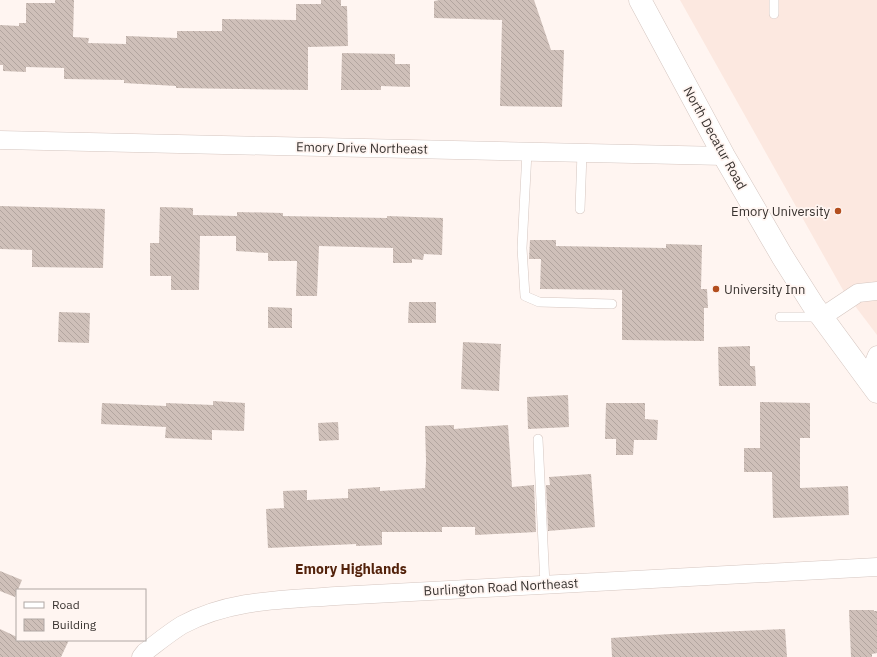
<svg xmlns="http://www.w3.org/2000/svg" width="877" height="657" font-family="'IBM Plex Sans',sans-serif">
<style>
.built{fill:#fce8e0}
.building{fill:url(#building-back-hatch)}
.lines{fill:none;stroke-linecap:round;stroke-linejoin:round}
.lane-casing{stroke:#d5c6c0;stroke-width:10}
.street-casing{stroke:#d5c6c0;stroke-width:19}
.secondary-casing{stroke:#d5c6c0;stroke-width:23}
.lane{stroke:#fff;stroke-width:9}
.street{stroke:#fff;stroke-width:18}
.secondary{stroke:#fff;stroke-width:22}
.poi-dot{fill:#b34e1e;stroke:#fff5f1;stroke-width:1.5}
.labels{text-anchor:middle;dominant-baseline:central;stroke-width:3.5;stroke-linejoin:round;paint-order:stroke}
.street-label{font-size:13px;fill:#393330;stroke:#fff5f1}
.poi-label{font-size:13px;fill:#393330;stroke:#fff5f1;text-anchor:end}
.neighbourhood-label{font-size:14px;font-weight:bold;fill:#53220b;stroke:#fff5f1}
</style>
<defs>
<pattern id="building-back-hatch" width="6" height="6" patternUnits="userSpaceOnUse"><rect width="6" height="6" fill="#cfc0b9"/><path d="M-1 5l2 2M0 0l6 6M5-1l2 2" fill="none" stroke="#b2a59f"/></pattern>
</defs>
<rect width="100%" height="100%" fill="#fff5f1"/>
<!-- built -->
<path class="built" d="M 680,0 L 877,0 L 877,335 L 843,290 Z"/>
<!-- building -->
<path class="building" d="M 55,0 L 74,0 L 73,37 L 89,38 L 88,43 L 126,44 L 126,36 L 177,38 L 177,31 L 222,31 L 222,19 L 296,20 L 296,4 L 321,4 L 321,0 L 341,0 L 341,6 L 347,6 L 348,46 L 308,47 L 308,90 L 176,88 L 176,86 L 124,83 L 124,80 L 64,79 L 64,68 L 26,67 L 26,72 L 3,71 L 3,65 L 0,65 L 0,25 L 19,26 L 19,23 L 26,23 L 26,3 L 55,3 Z
M 440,0 L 534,0 L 551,50 L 564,50 L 562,107 L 500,106 L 502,20 L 434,18 L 434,1 Z
M 342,53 L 395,54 L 395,64 L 410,64 L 410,87 L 381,86 L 381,90 L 341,90 Z
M 0,206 L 105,209 L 103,268 L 32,267 L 32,250 L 0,249 Z
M 160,207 L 193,208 L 193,215 L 237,216 L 237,212 L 283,213 L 283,216 L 387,218 L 387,216 L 443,218 L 442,255 L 424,254 L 423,260 L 412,259 L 412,263 L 393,263 L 393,248 L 319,246 L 317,296 L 296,296 L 297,261 L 268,261 L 268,253 L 236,251 L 236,236 L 200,236 L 199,290 L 171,290 L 171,276 L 150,276 L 150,243 L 159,243 Z
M 530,240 L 556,240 L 556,246 L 666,248 L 666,244 L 702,245 L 701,289 L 707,289 L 708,308 L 704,308 L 704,341 L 622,340 L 622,290 L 540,289 L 541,259 L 529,259 Z
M 409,302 L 436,302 L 436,323 L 408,323 Z
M 268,307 L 292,308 L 292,328 L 268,328 Z
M 59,312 L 90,313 L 89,343 L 58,342 Z
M 463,342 L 501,344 L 499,391 L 461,389 Z
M 750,346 L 750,366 L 755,366 L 756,386 L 719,386 L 718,347 Z
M 568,395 L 569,427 L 528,429 L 527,397 Z
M 213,401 L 245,403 L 244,431 L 212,430 L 212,440 L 165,438 L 166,427 L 101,424 L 102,403 L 166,406 L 166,403 L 213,405 Z
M 760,402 L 810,403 L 810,438 L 800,438 L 800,488 L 848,486 L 849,515 L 773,518 L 772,472 L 744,472 L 744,448 L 760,448 Z
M 606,403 L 645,403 L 645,419 L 658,420 L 657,440 L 634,440 L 633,455 L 616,455 L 616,439 L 605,439 Z
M 338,422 L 339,440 L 319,441 L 318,423 Z
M 454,425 L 454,429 L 508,425 L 512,487 L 534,485 L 536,532 L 475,535 L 475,527 L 442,527 L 442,532 L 382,532 L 382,545 L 356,546 L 356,544 L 268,548 L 266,509 L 284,508 L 283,491 L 307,490 L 307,500 L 348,498 L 348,489 L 380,487 L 380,491 L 425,488 L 426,461 L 425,426 Z
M 591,474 L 595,527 L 548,531 L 546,485 L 550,485 L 549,477 Z
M 0,571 L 22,580 L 15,597 L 0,591 Z
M 849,610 L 874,610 L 874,611 L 877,611 L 877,653 L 872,654 L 872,657 L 851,657 Z
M 0,629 L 17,637 L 17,640 L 69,640 L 61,657 L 0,657 Z
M 785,629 L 787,657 L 612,657 L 611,638 L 670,634 Z"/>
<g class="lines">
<!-- lane casing -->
<g class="lane-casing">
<path id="lane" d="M 774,14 L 774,0
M 527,152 L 522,248 L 525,296 L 539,302 L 612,304
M 580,209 L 582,153
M 780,317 L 821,317
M 538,439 L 545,585"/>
</g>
<!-- street casing -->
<g class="street-casing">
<path id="street" d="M 0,140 L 724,156
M 822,317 L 858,293 L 877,291
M 875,389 L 873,365 L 877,355
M 141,657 L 145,652 C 157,643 169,633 182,625 C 230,599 283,600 336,596 L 877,567"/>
</g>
<!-- secondary casing -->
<g class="secondary-casing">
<path id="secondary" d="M 640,0 L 724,156 L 782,256 L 813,305 L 877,392"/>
</g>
<!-- lane -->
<use href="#lane" class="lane"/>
<!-- street -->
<use href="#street" class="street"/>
<!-- secondary -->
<use href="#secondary" class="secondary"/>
</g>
<!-- markers -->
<g class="poi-dot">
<circle cx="838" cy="211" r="4"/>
<circle cx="716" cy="289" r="4"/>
</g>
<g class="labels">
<!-- street labels -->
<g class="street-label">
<text transform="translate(715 138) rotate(61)">North Decatur Road</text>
<text transform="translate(362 148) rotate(1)">Emory Drive Northeast</text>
<text transform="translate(501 587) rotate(-3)">Burlington Road Northeast</text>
</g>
<!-- poi labels -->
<g class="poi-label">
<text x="830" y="211">Emory University</text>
<text x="724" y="289" text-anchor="start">University Inn</text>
</g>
<!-- neighbourhood labels -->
<g class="neighbourhood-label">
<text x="351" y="569">Emory Highlands</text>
</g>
</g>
<!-- legend -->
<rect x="16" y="589" width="130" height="52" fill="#fff5f1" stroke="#b0a7a4"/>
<rect x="24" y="602" width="20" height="6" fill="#ffffff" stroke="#b0a7a4"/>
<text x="52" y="609" font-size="12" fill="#393330">Road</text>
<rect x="24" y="619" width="20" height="12" fill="url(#building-back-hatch)" stroke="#b0a7a4"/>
<text x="52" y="629" font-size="12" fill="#393330">Building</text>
</svg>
